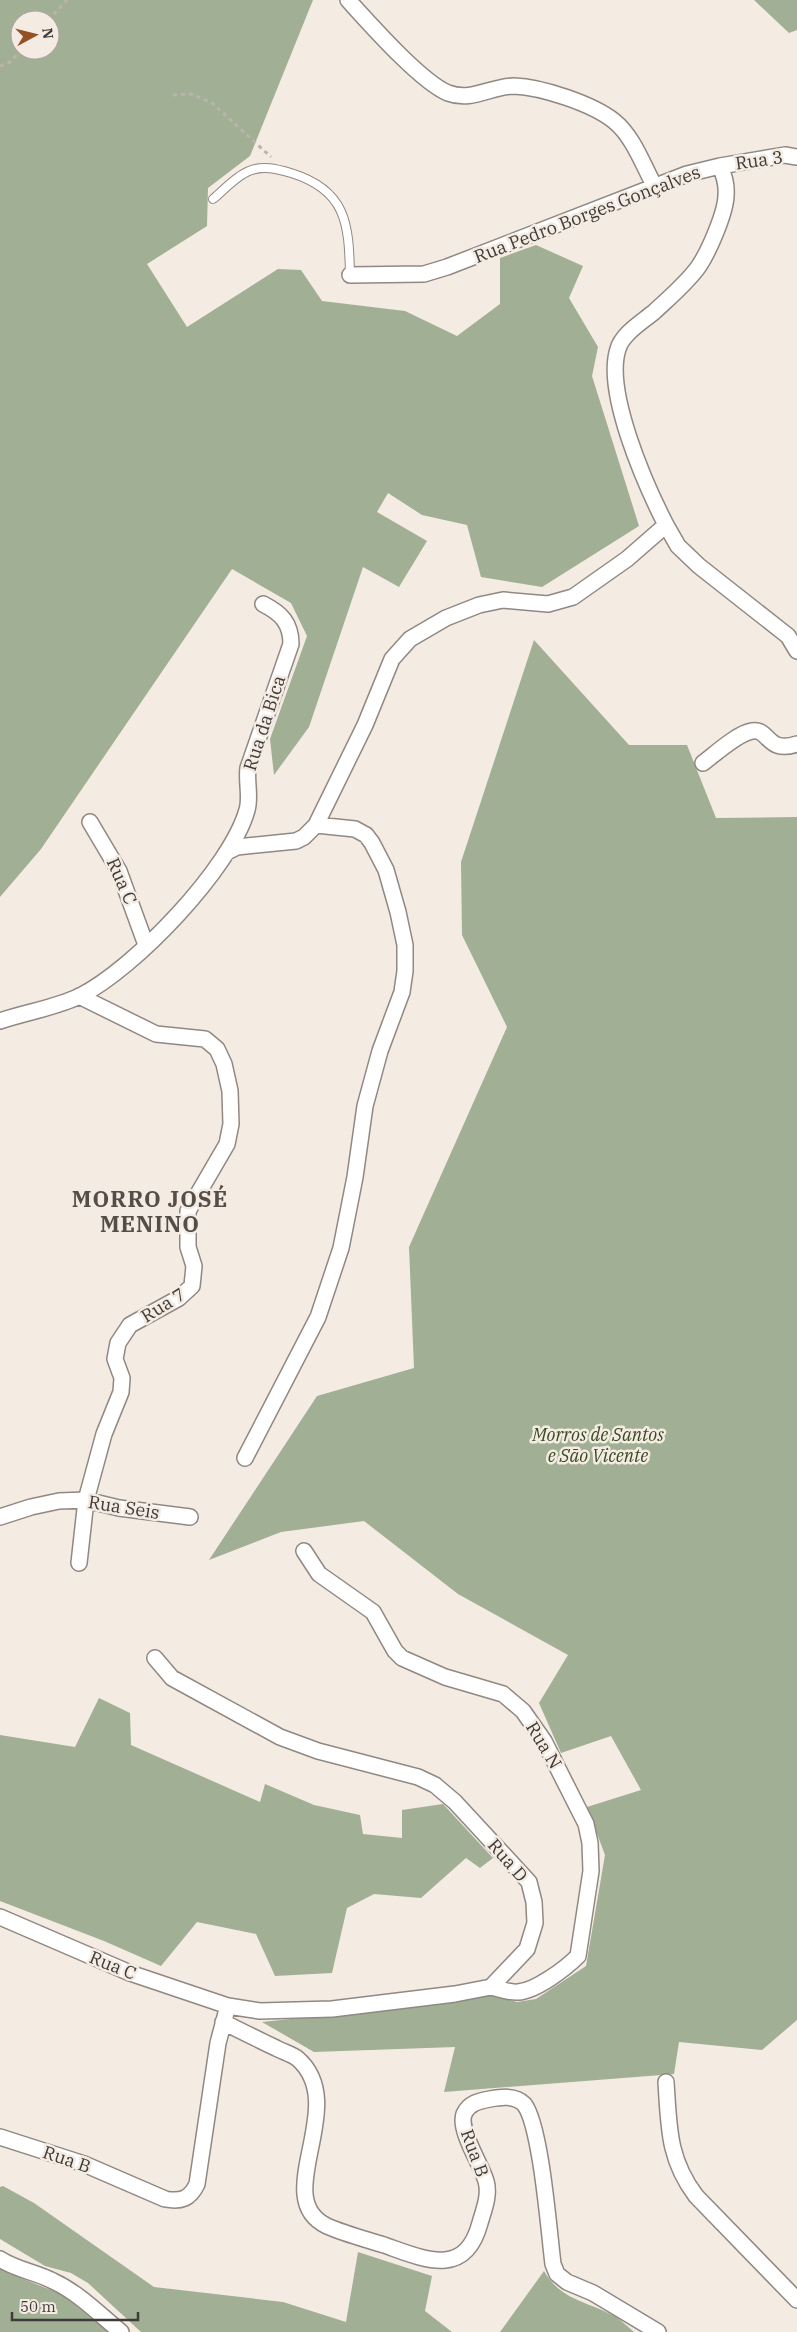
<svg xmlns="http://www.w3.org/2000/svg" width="797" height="2332" font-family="'IBM Plex Serif',serif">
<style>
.forest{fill:#a1af94;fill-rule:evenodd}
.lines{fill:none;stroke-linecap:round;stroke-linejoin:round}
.service-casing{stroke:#908882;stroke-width:10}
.minor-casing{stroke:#908882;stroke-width:18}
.path{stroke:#bbb4ad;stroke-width:3;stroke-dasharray:4 4;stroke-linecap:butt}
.service{stroke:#fff;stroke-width:8}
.minor{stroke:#fff;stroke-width:15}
.labels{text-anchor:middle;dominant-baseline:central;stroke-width:5;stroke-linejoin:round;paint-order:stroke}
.street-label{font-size:18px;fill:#3f3b38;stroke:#f4ebe3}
.park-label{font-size:18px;font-style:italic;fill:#374b20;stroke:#f4ebe3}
.district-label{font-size:22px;font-weight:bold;letter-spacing:1px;fill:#554e48;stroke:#f4ebe3}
</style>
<rect width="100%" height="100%" fill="#f4ebe3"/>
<!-- forest -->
<path class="forest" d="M 0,0 L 313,0 L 250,156 L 208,188 L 207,226 L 147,264 L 187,327 L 278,269 L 301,270 L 322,301 L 405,311 L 457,336 L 500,304 L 500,258 L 536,245 L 583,266 L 569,298 L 598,347 L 592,376 L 639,526 L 542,587 L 481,577 L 467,525 L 422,515 L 388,493 L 377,512 L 427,541 L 399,587 L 363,567 L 309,727 L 274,775 L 270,739 L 307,636 L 291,603 L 232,569 L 41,849 L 0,897 ZM 20,20 L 50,20 L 50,50 L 20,50 Z
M 754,0 L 797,0 L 797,30 L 789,33 Z
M 534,640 L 629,745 L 687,745 L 716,818 L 797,817 L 797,2020 L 762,2050 L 679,2042 L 674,2074 L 444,2092 L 455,2047 L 314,2052 L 262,2022 L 453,2002 L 493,1995 L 517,2002 L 536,1999 L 586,1966 L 605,1855 L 587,1807 L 641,1790 L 611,1736 L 561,1753 L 539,1703 L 568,1655 L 458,1594 L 364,1521 L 281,1532 L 209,1560 L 317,1396 L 414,1368 L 409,1247 L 507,1027 L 462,935 L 461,862 Z
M 99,1698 L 130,1713 L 131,1745 L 260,1802 L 265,1784 L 314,1805 L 360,1815 L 363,1834 L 402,1838 L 402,1810 L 443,1804 L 493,1858 L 480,1868 L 466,1858 L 421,1898 L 374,1894 L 347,1908 L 332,1973 L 275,1976 L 256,1934 L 197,1922 L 161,1966 L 104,1941 L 0,1901 L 0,1735 L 75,1747 Z
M 3,2186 L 34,2203 L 154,2287 L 283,2302 L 346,2322 L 358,2252 L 432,2276 L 425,2311 L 452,2332 L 141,2332 L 88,2283 L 71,2273 L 45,2266 L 0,2239 L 0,2187 Z
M 0,2267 L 8,2273 L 69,2297 L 110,2332 L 0,2332 Z
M 544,2271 C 561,2301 588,2301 616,2317 C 622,2321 628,2327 634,2332 L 500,2332 Z"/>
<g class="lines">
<!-- service casing -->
<g class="service-casing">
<path id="service" d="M 213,199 C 224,190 236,176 249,171 C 263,165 277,169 291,173 C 346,190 349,223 350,275"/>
</g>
<!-- minor casing -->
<g class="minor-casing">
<path id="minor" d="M 348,0 C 369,23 421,82 448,93 C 472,102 491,86 514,86 C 542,87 593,104 614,121 C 633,136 643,165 654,185
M 720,166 L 785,155 L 797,157
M 666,525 L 678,546 L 699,566 L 788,636 L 797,651
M 703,763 C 715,754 738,733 752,731 C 770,728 766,754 797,744
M 90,822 L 119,871 L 146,945
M 227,852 L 237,847 L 296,841 L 304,837 L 316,825 L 365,725 L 392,659 L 410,639 L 446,618 L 479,605 L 503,600 L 548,604 L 573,597 L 627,559 L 666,525 C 646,486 604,392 618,349 C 622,334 642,322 654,312 C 669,298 688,282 699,266 C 709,251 726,212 726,195 C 727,185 724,175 720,166 L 687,174 L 447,267 L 424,274 L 350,275
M 79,996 L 156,1034 L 205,1039 L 217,1049 L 224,1064 L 230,1091 L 231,1124 L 227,1144 L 188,1211 L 188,1247 L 194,1266 L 192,1286 L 179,1298 L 130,1325 L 118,1343 L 115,1359 L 122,1378 L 121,1392 L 104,1434 L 86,1500 L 79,1563
M 0,1021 C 26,1012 55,1008 80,996 C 134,969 231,868 247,810 C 251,797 246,782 248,768 L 291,644 C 291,623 281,613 263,604
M 245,1458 L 318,1317 L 341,1248 L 355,1177 L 365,1106 L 380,1051 L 402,992 L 405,971 L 405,945 L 398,912 L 386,870 L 372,843 L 366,835 L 355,829 L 316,825
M 0,1517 L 31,1507 L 59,1501 L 86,1500 L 119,1508 L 190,1517
M 304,1551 L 319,1574 L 373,1612 L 395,1651 L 402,1658 L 445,1677 L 503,1694 L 523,1711 L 544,1741 L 586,1824 L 590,1843 L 591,1871 L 578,1956 C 566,1968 536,1991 518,1992 C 510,1993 500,1989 491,1987
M 0,1917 L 130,1973 L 228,2006 L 260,2011 L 332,2009 L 455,1994 L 491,1987 L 527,1949 L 535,1923 L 534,1902 L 529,1882 L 455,1802 L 435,1785 L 418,1777 L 318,1751 L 280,1737 L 172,1678 L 155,1658
M 223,2022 C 241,2031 259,2040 276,2048 C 283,2052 292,2054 298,2059 C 351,2106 268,2198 327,2226 C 345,2234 365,2239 384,2245 C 424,2259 465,2279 480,2223 C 484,2209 490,2195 486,2181 C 481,2164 458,2130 464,2114 C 469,2103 479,2101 490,2099 C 501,2097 515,2095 524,2104 C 541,2125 549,2233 553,2264 L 557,2274 L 567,2282 L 593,2293 L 658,2332
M 666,2082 C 669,2127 668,2159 696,2196 L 797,2300
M 0,2137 L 84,2164 L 165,2199 C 181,2202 190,2199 197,2184 L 218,2043 L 226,2013
M 0,2259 C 17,2270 36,2272 53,2281 C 79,2293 99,2314 121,2332"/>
</g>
<!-- path -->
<path class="path" d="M 48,20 L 67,0
M 0,66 L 10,62 L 21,50
M 173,95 L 191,94 L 212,103 L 271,157"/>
<!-- service -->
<use href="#service" class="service"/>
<!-- minor -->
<use href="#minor" class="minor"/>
</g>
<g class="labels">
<!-- street labels -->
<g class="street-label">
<text transform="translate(759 160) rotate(-8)">Rua 3</text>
<text transform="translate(587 214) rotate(-21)">Rua Pedro Borges Gonçalves</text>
<text transform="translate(264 723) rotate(-72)">Rua da Bica</text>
<text transform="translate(122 881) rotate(66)">Rua C</text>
<text transform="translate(163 1305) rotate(-32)">Rua 7</text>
<text transform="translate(124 1507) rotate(9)">Rua Seis</text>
<text transform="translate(544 1745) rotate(59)">Rua N</text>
<text transform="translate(508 1860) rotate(49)">Rua D</text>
<text transform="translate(113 1965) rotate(22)">Rua C</text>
<text transform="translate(475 2153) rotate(70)">Rua B</text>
<text transform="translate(67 2159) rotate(19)">Rua B</text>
</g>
<!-- park labels -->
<g class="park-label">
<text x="598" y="1434">Morros de Santos<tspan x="598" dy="21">e São Vicente</tspan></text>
</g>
<!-- district labels -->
<g class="district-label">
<text x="150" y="1198">MORRO JOSÉ<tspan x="150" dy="25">MENINO</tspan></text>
</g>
</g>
<!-- north arrow -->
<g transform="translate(35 35) rotate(83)"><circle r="24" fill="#f4ebe3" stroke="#aca59f"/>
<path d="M0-4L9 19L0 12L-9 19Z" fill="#955024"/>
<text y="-8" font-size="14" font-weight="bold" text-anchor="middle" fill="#3f3b38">N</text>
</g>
<!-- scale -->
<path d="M12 2312v8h126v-8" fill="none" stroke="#3f3b38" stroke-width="2.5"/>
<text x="20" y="2312" font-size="15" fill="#3f3b38" stroke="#f4ebe3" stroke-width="4" paint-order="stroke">50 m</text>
</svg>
